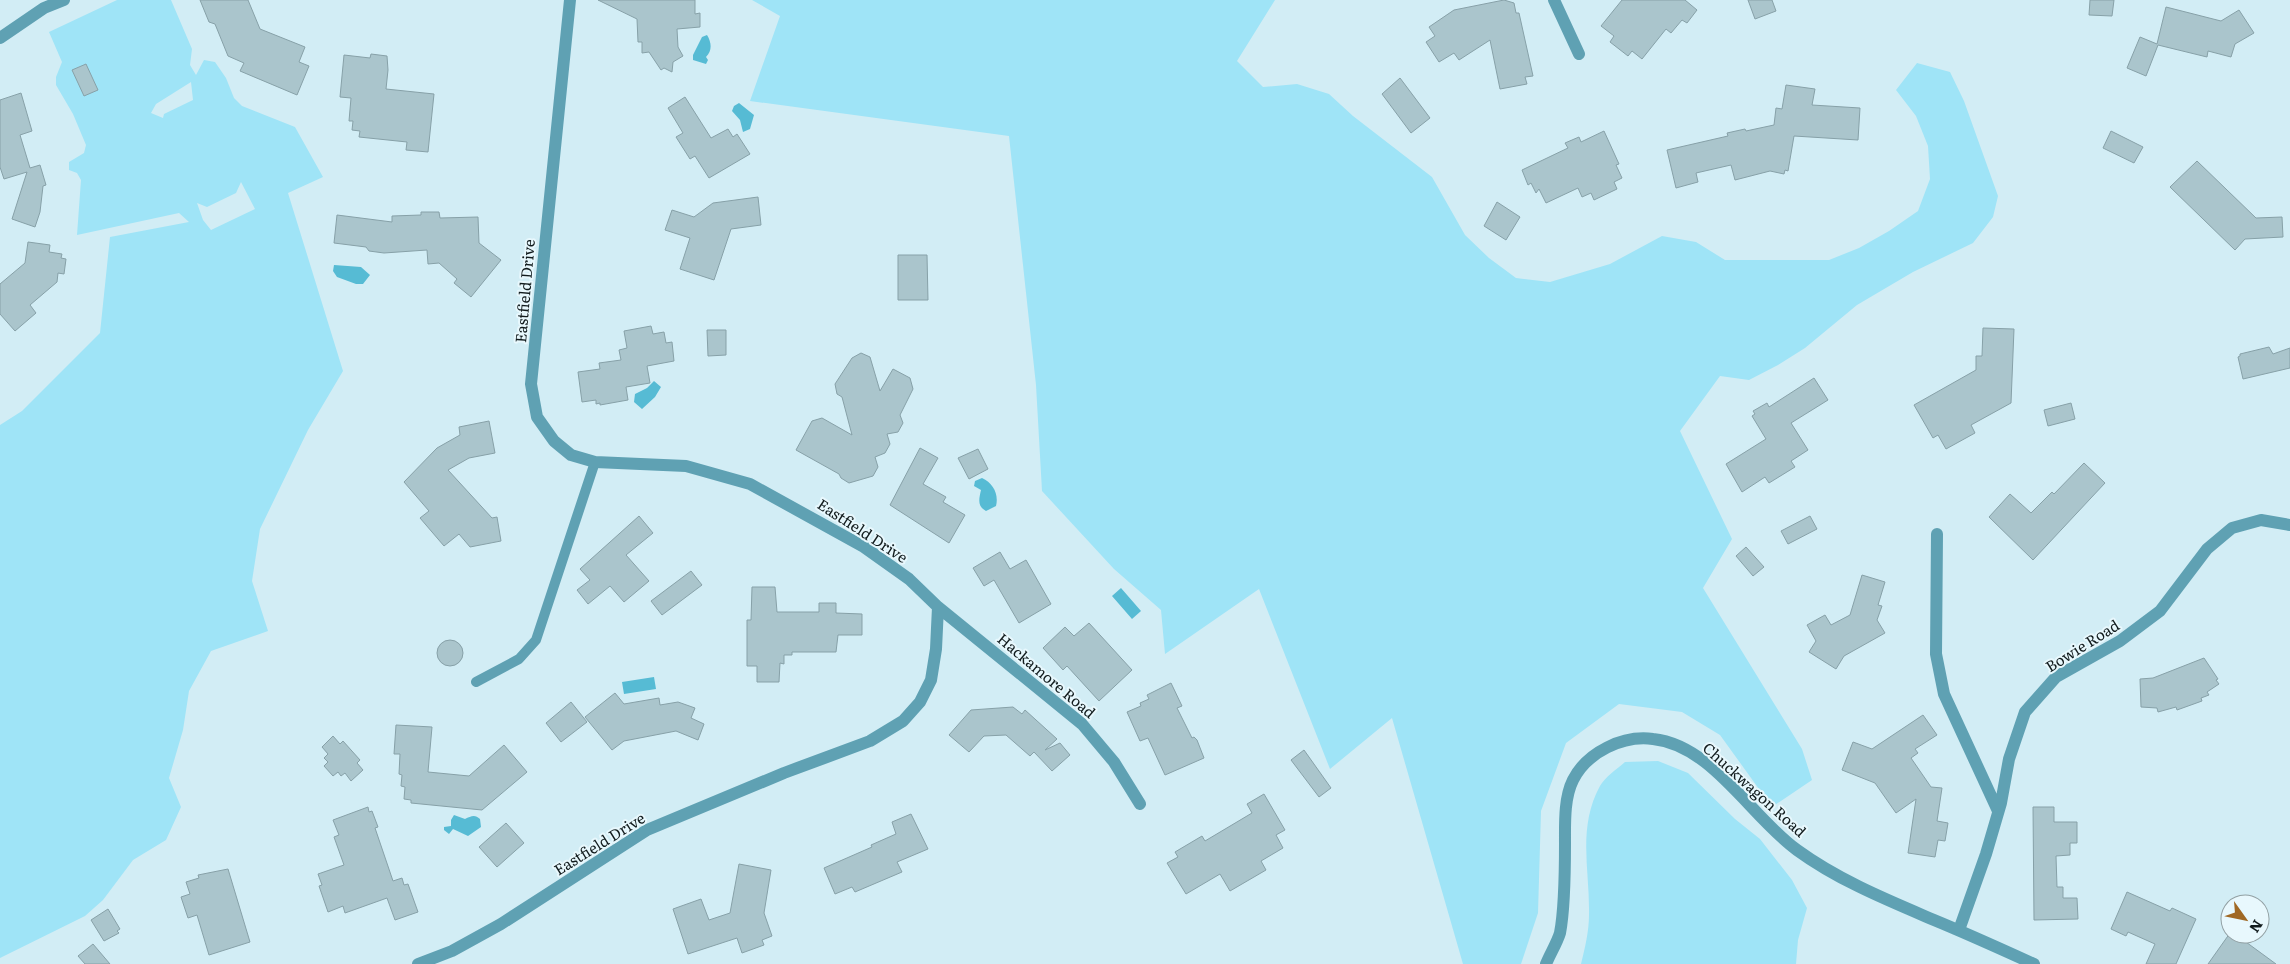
<svg xmlns="http://www.w3.org/2000/svg" width="2290" height="964" font-family="Literata,serif">
<style>
.green{fill:#9fe4f7;fill-rule:evenodd}
.water{fill:#56bbd4}
.building{fill:#aac5cc;stroke:#87a1a8}
.lines{fill:none;stroke-linecap:round;stroke-linejoin:round}
.service{stroke:#5fa1b3;stroke-width:10}
.minor{stroke:#5fa1b3;stroke-width:12}
.labels{text-anchor:middle;dominant-baseline:central;stroke-width:4;stroke-linejoin:round;paint-order:stroke}
.street-label{font-size:15px;fill:#111b1d;stroke:#e8f8fd}
</style>
<rect width="100%" height="100%" fill="#d2edf5"/>
<!-- green -->
<path class="green" d="M 117,0 L 171,0 L 192,49 L 190,65 L 196,75 L 204,60 L 215,62 L 226,78 L 234,98 L 242,106 L 295,127 L 323,177 L 288,193 L 343,371 L 308,430 L 260,529 L 252,581 L 268,631 L 211,651 L 189,691 L 183,730 L 169,778 L 181,807 L 166,840 L 133,860 L 103,900 L 85,916 L 0,958 L 0,425 L 22,411 L 100,333 L 110,237 L 189,222 L 179,213 L 77,235 L 81,180 L 77,173 L 69,170 L 69,162 L 84,153 L 86,145 L 73,114 L 56,85 L 56,77 L 62,62 L 49,32 ZM 191,82 L 193,100 L 164,114 L 163,118 L 151,113 L 156,104 ZM 241,182 L 255,209 L 211,230 L 203,220 L 197,203 L 207,207 L 236,193 Z
M 752,0 L 1275,0 L 1237,61 L 1263,87 L 1297,84 L 1329,94 L 1353,116 L 1432,177 L 1465,235 L 1489,258 L 1516,278 L 1550,282 L 1610,264 L 1662,236 L 1696,242 L 1725,260 L 1829,260 L 1859,248 L 1889,231 L 1918,211 L 1930,179 L 1928,146 L 1916,116 L 1896,90 L 1917,63 L 1950,72 L 1964,101 L 1998,196 L 1993,217 L 1973,243 L 1913,272 L 1857,305 L 1805,348 L 1778,365 L 1749,380 L 1720,376 L 1680,431 L 1732,539 L 1703,588 L 1802,749 L 1812,780 L 1772,807 L 1720,735 L 1682,712 L 1619,704 L 1566,743 L 1541,811 L 1538,913 L 1521,964 L 1463,964 L 1392,718 L 1330,769 L 1259,589 L 1165,654 L 1161,610 L 1114,569 L 1042,491 L 1036,385 L 1009,136 L 750,101 L 780,16 Z
M 1658,761 L 1688,773 L 1735,819 L 1760,839 L 1792,880 L 1807,908 L 1798,940 L 1796,964 L 1581,964 C 1585,948 1589,931 1589,915 C 1590,871 1577,828 1600,786 C 1605,777 1617,769 1625,762 Z"/>
<!-- water -->
<path class="water" d="M 707,35 C 712,43 712,51 706,57 L 708,60 L 706,64 L 693,60 L 693,55 L 702,37 Z
M 739,103 L 754,115 L 750,129 L 743,132 L 740,120 L 732,111 L 734,106 Z
M 334,265 L 361,267 L 370,275 L 363,284 L 356,284 L 337,277 L 333,271 Z
M 654,381 L 661,387 L 655,397 L 642,409 L 634,402 L 635,394 L 647,388 Z
M 982,478 C 993,483 999,494 996,506 L 986,511 C 977,506 979,499 981,490 L 974,486 L 975,481 Z
M 1121,588 L 1141,611 L 1132,619 L 1112,596 Z
M 654,677 L 656,689 L 624,694 L 622,682 Z
M 454,815 L 465,819 C 471,816 475,814 480,819 L 481,827 L 468,836 L 453,829 L 449,834 L 444,830 L 444,827 L 451,826 L 451,820 Z"/>
<!-- building -->
<path class="building" d="M 200,0 L 248,0 L 260,29 L 305,47 L 299,62 L 309,66 L 297,95 L 240,71 L 244,63 L 228,56 L 215,24 L 209,22 Z
M 598,0 L 695,0 L 695,14 L 700,13 L 700,27 L 677,29 L 678,47 L 683,56 L 673,62 L 672,72 L 664,68 L 661,70 L 649,52 L 642,53 L 642,42 L 638,42 L 637,19 Z
M 1504,0 L 1514,3 L 1516,13 L 1519,13 L 1533,76 L 1525,77 L 1527,84 L 1500,89 L 1490,40 L 1459,60 L 1454,53 L 1439,62 L 1426,42 L 1435,36 L 1429,27 L 1454,10 Z
M 1622,0 L 1685,0 L 1697,10 L 1687,23 L 1682,20 L 1671,33 L 1666,29 L 1642,59 L 1632,51 L 1628,56 L 1610,42 L 1614,36 L 1601,26 Z
M 1748,0 L 1772,0 L 1776,11 L 1755,19 Z
M 2090,0 L 2114,0 L 2112,16 L 2089,15 Z
M 2166,7 L 2221,21 L 2239,10 L 2254,33 L 2235,44 L 2231,57 L 2208,51 L 2207,57 L 2158,45 L 2146,76 L 2127,68 L 2140,37 L 2157,44 Z
M 371,54 L 387,56 L 388,70 L 386,89 L 434,94 L 428,152 L 406,150 L 407,142 L 359,137 L 360,131 L 352,130 L 353,121 L 349,121 L 351,98 L 340,97 L 344,55 L 370,58 Z
M 86,64 L 98,90 L 84,96 L 72,70 Z
M 1400,78 L 1430,118 L 1411,133 L 1382,94 Z
M 1786,85 L 1815,89 L 1812,105 L 1860,108 L 1858,140 L 1794,136 L 1788,171 L 1785,170 L 1784,174 L 1770,171 L 1735,180 L 1731,165 L 1696,173 L 1698,182 L 1676,188 L 1667,150 L 1728,136 L 1727,133 L 1745,129 L 1746,131 L 1774,125 L 1776,108 L 1782,109 Z
M 21,93 L 32,131 L 20,135 L 30,168 L 40,165 L 46,185 L 43,186 L 40,212 L 35,227 L 12,219 L 27,172 L 4,179 L 0,167 L 0,100 Z
M 685,97 L 711,138 L 728,129 L 733,137 L 737,134 L 750,154 L 709,178 L 695,156 L 690,159 L 676,137 L 683,133 L 668,108 Z
M 1604,131 L 1619,164 L 1616,165 L 1622,178 L 1614,182 L 1617,189 L 1594,200 L 1591,193 L 1582,197 L 1578,188 L 1546,203 L 1539,189 L 1536,193 L 1531,183 L 1528,185 L 1522,170 L 1568,148 L 1565,143 L 1579,137 L 1581,142 Z
M 2111,131 L 2143,147 L 2134,163 L 2103,148 Z
M 2197,161 L 2256,218 L 2282,217 L 2283,237 L 2245,239 L 2235,250 L 2170,187 Z
M 758,197 L 761,225 L 731,229 L 714,280 L 680,269 L 690,238 L 665,230 L 672,210 L 694,217 L 713,203 Z
M 1497,202 L 1520,217 L 1506,240 L 1484,226 Z
M 421,212 L 439,212 L 440,218 L 478,217 L 479,243 L 501,260 L 471,297 L 454,283 L 457,279 L 439,263 L 428,264 L 427,250 L 384,253 L 369,251 L 366,247 L 334,243 L 337,215 L 392,222 L 392,216 L 421,215 Z
M 28,242 L 50,245 L 49,252 L 62,254 L 61,258 L 66,259 L 64,274 L 58,273 L 57,282 L 30,305 L 36,313 L 15,331 L 0,314 L 0,284 L 25,263 Z
M 898,255 L 927,255 L 928,300 L 898,300 Z
M 651,326 L 653,334 L 664,332 L 666,343 L 672,342 L 674,361 L 647,366 L 650,383 L 626,387 L 628,400 L 600,405 L 600,403 L 596,404 L 596,400 L 582,402 L 578,372 L 600,369 L 599,363 L 621,360 L 619,350 L 627,348 L 624,331 Z
M 1983,328 L 2014,329 L 2011,403 L 1971,425 L 1975,433 L 1946,449 L 1938,435 L 1933,438 L 1914,405 L 1976,370 L 1976,356 L 1982,356 Z
M 707,330 L 726,330 L 726,355 L 708,356 Z
M 2269,347 L 2273,354 L 2290,348 L 2290,368 L 2243,379 L 2238,357 L 2240,356 L 2240,354 Z
M 861,353 L 870,357 L 880,391 L 893,369 L 910,378 L 913,389 L 900,415 L 903,423 L 898,432 L 887,434 L 890,444 L 885,453 L 875,457 L 878,467 L 873,476 L 849,483 L 841,478 L 839,474 L 796,450 L 812,421 L 822,418 L 852,435 L 842,397 L 837,394 L 835,384 L 852,358 Z
M 1814,378 L 1828,400 L 1791,423 L 1808,450 L 1791,461 L 1795,467 L 1769,483 L 1765,477 L 1742,492 L 1726,464 L 1766,439 L 1752,416 L 1755,414 L 1753,411 L 1767,403 L 1769,407 Z
M 2071,403 L 2075,419 L 2048,426 L 2044,410 Z
M 489,421 L 495,453 L 469,458 L 448,470 L 492,518 L 497,517 L 501,541 L 470,547 L 459,534 L 444,546 L 420,518 L 429,511 L 404,482 L 437,448 L 460,435 L 459,427 Z
M 920,448 L 938,458 L 923,484 L 946,497 L 943,502 L 965,515 L 949,543 L 890,505 Z
M 978,449 L 988,469 L 969,479 L 958,458 Z
M 2084,463 L 2105,483 L 2033,560 L 1989,517 L 2010,494 L 2031,513 L 2052,492 L 2054,494 Z
M 639,516 L 653,533 L 626,555 L 649,581 L 624,602 L 610,586 L 588,604 L 577,590 L 590,580 L 580,569 Z
M 1810,516 L 1817,529 L 1788,544 L 1781,531 Z
M 1746,547 L 1764,567 L 1753,576 L 1736,556 Z
M 1000,552 L 1010,569 L 1026,560 L 1051,604 L 1019,623 L 994,580 L 984,586 L 973,568 Z
M 691,571 L 702,585 L 662,615 L 651,601 Z
M 1862,575 L 1885,582 L 1878,605 L 1882,606 L 1877,620 L 1885,633 L 1844,656 L 1836,669 L 1809,652 L 1816,641 L 1807,625 L 1825,615 L 1831,625 L 1850,615 Z
M 752,587 L 775,587 L 777,612 L 819,612 L 819,603 L 836,603 L 836,613 L 862,614 L 862,635 L 838,635 L 836,652 L 792,652 L 792,655 L 784,655 L 784,664 L 780,663 L 779,682 L 757,682 L 757,666 L 747,666 L 747,620 L 751,620 Z
M 1089,623 L 1132,670 L 1099,701 L 1067,666 L 1063,670 L 1043,648 L 1065,627 L 1074,636 Z
M437 653a13 13 0 1 1 26 0a13 13 0 1 1-26 0Z
M 2204,658 L 2218,679 L 2216,680 L 2219,684 L 2207,692 L 2209,695 L 2201,698 L 2202,701 L 2177,710 L 2176,707 L 2158,712 L 2157,708 L 2141,707 L 2140,679 L 2153,678 Z
M 1171,683 L 1182,706 L 1177,708 L 1192,738 L 1194,737 L 1197,740 L 1204,758 L 1165,775 L 1148,738 L 1140,741 L 1127,712 L 1141,706 L 1140,703 L 1149,699 L 1147,695 Z
M 615,693 L 624,704 L 659,698 L 660,705 L 678,702 L 695,708 L 691,718 L 704,724 L 698,740 L 676,731 L 624,741 L 612,750 L 585,717 Z
M 571,702 L 587,722 L 561,742 L 546,723 Z
M 1013,707 L 1022,714 L 1025,710 L 1057,739 L 1045,750 L 1060,743 L 1070,755 L 1052,771 L 1034,752 L 1030,756 L 1006,735 L 984,736 L 969,752 L 949,735 L 971,710 Z
M 1923,715 L 1937,735 L 1915,749 L 1918,753 L 1911,758 L 1931,787 L 1942,788 L 1937,821 L 1948,823 L 1945,841 L 1938,840 L 1935,857 L 1908,853 L 1916,799 L 1896,813 L 1875,783 L 1842,770 L 1853,742 L 1872,749 Z
M 396,725 L 432,727 L 428,772 L 469,776 L 504,745 L 527,772 L 482,810 L 411,803 L 411,800 L 404,799 L 405,787 L 401,786 L 402,775 L 399,774 L 400,754 L 394,754 Z
M 333,736 L 340,744 L 343,741 L 360,760 L 357,763 L 363,770 L 351,781 L 345,773 L 341,776 L 338,772 L 333,776 L 324,766 L 328,762 L 324,758 L 328,754 L 322,747 Z
M 1304,750 L 1331,788 L 1319,797 L 1291,760 Z
M 1264,794 L 1285,830 L 1276,835 L 1283,848 L 1261,861 L 1266,870 L 1230,891 L 1220,874 L 1186,894 L 1167,863 L 1178,857 L 1175,852 L 1202,836 L 1205,841 L 1252,813 L 1247,804 Z
M 368,807 L 369,812 L 372,811 L 378,827 L 375,828 L 393,881 L 402,878 L 404,885 L 408,884 L 418,912 L 395,920 L 387,898 L 345,913 L 343,906 L 328,912 L 319,886 L 322,885 L 318,874 L 344,865 L 334,837 L 339,835 L 333,820 Z
M 2033,807 L 2054,807 L 2054,822 L 2077,822 L 2077,843 L 2070,843 L 2070,855 L 2056,856 L 2057,887 L 2063,887 L 2063,898 L 2077,898 L 2078,919 L 2034,920 Z
M 911,814 L 928,849 L 897,862 L 902,872 L 855,892 L 852,887 L 835,894 L 824,868 L 872,847 L 871,845 L 896,834 L 892,822 Z
M 506,823 L 524,843 L 497,867 L 479,847 Z
M 739,864 L 771,870 L 764,913 L 772,936 L 762,940 L 764,945 L 742,953 L 737,938 L 688,954 L 673,909 L 701,899 L 709,920 L 730,913 Z
M 228,869 L 250,942 L 209,955 L 197,915 L 188,918 L 181,897 L 190,894 L 186,882 L 199,878 L 198,875 Z
M 2127,892 L 2170,911 L 2172,908 L 2196,919 L 2176,964 L 2146,964 L 2155,944 L 2128,932 L 2126,936 L 2111,929 Z
M 108,909 L 120,929 L 117,931 L 119,933 L 104,941 L 91,920 Z
M 2230,933 L 2235,934 L 2276,964 L 2208,964 Z
M 93,944 L 110,964 L 85,964 L 78,956 Z"/>
<g class="lines">
<!-- service -->
<path class="service" d="M 476,682 L 519,659 L 536,640 L 595,462"/>
<!-- minor -->
<path class="minor" d="M 570,0 L 531,384 L 537,417 L 554,441 L 571,455 L 595,462 L 686,466 L 750,484 L 864,547 L 909,579 L 938,607 L 1082,724 L 1114,762 L 1140,804
M 1554,0 L 1579,54
M 0,38 L 44,8 L 64,0
M 1937,534 L 1936,654 L 1944,694 L 1998,811
M 1959,930 L 1986,854 L 2001,803 L 2009,759 L 2025,712 L 2056,677 L 2120,641 L 2160,611 L 2207,549 L 2232,528 L 2261,520 L 2290,525
M 418,964 L 452,951 L 501,924 L 647,830 L 784,773 L 870,741 L 903,721 L 920,702 L 931,680 L 936,649 L 938,607
M 1546,964 C 1550,954 1557,943 1560,933 C 1565,907 1565,870 1565,843 C 1565,823 1564,798 1573,780 C 1587,752 1623,735 1653,739 C 1712,745 1751,817 1797,850 C 1838,880 1887,900 1934,920 C 1968,934 2001,949 2034,964"/>
</g>
<g class="labels">
<!-- street labels -->
<g class="street-label">
<text transform="translate(524 291) rotate(-85)">Eastfield Drive</text>
<text transform="translate(863 530) rotate(33)">Eastfield Drive</text>
<text transform="translate(2082 645) rotate(-32)">Bowie Road</text>
<text transform="translate(1047 675) rotate(40)">Hackamore Road</text>
<text transform="translate(1755 789) rotate(42)">Chuckwagon Road</text>
<text transform="translate(599 843) rotate(-32)">Eastfield Drive</text>
</g>
</g>
<!-- north arrow -->
<g transform="translate(2245 919) rotate(123)"><circle r="24" fill="#e8f8fd" stroke="#92a0a3"/>
<path d="M0-4L9 19L0 12L-9 19Z" fill="#a06824"/>
<text y="-8" font-size="14" font-weight="bold" text-anchor="middle" fill="#111b1d">N</text>
</g>
</svg>
